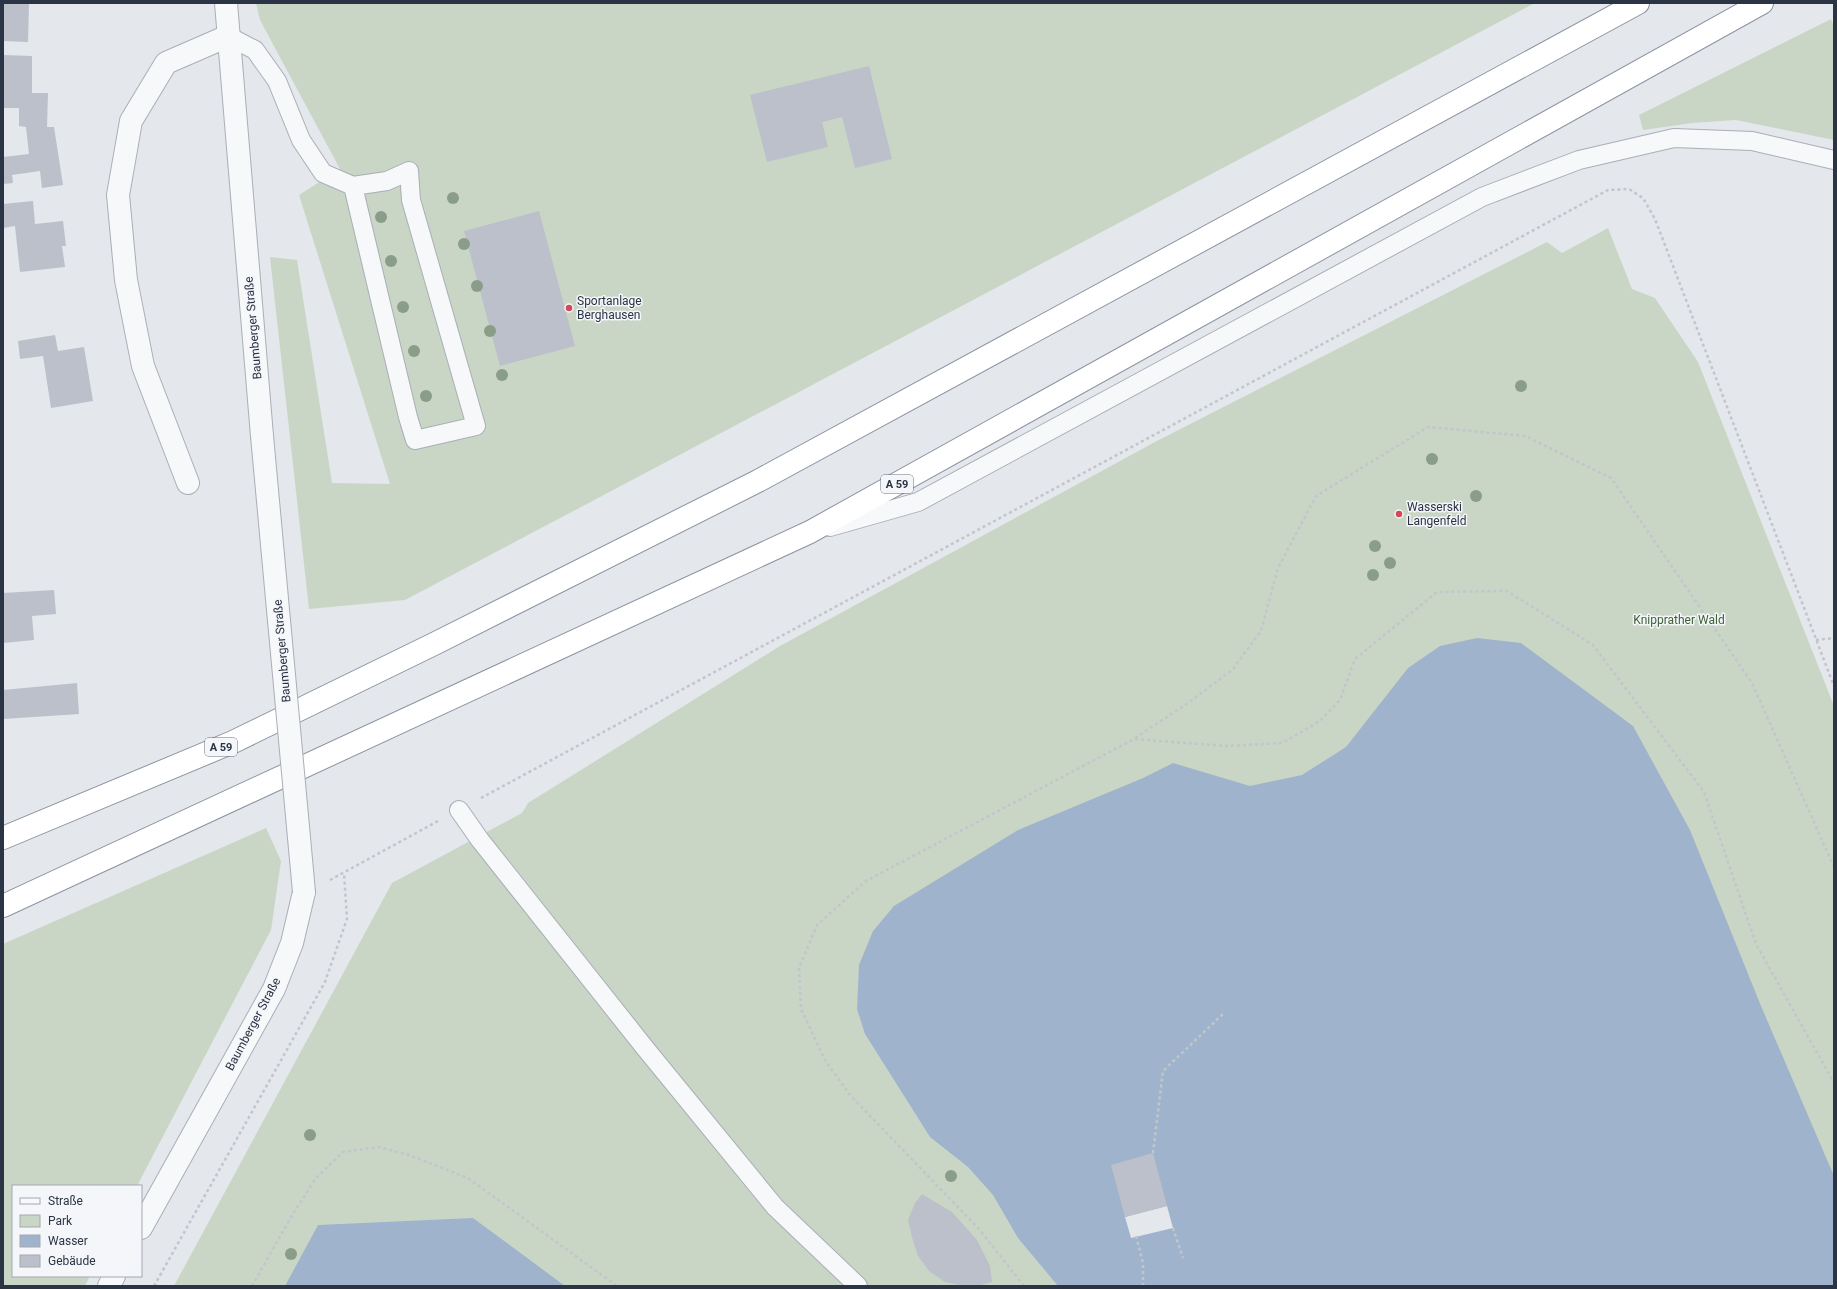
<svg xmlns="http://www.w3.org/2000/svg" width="1837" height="1289" font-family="Roboto,sans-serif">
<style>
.green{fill:#c9d6c5}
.water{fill:#9fb4cc}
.pier{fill:#e4e7ec}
.building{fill:#bbc0ca}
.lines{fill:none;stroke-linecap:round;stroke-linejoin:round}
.lane-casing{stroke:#a9aeb7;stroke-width:20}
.street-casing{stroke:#a9aeb7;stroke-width:24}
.highway-casing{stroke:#8b94a3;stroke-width:24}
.path{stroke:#c2c5cb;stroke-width:2.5;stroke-dasharray:3 3;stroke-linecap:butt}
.lane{stroke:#f7f8fa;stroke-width:18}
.street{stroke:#f7f8fa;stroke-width:22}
.highway{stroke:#fff;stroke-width:22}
.street-bridge-casing{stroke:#a9aeb7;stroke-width:24;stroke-linecap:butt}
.street-bridge{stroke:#f7f8fa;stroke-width:22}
.tree{fill:#899d89}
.poi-dot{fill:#d1495b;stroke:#f4f6f9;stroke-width:1.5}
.labels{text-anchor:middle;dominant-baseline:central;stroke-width:3;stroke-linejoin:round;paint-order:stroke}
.shield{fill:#f4f6f9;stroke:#676e7b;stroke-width:1}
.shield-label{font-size:11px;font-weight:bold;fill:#2b3445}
.poi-label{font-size:12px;fill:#2b3445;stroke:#f4f6f9;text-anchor:start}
.street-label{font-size:12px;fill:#2b3445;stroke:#f4f6f9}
.park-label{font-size:12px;fill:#3f6138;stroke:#f4f6f9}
</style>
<rect width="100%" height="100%" fill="#e4e7ec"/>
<!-- green -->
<path class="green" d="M 256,3 L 1535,3 L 405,600 L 309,609 L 270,257 L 297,260 L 332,483 L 390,484 L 299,195 L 340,169 L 260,20 Z
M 1831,19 L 1834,27 L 1834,140 L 1736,120 L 1692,123 L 1643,130 L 1639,115 Z
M 1608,228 L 1632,289 L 1655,298 L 1698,362 L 1834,706 L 1834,1286 L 174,1286 L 392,883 L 522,813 L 528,803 L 780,646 L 1155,442 L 1547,242 L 1562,253 Z
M 266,828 L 281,861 L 271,930 L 137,1186 L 13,1186 L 13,1276 L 90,1276 L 85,1286 L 3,1286 L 3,944 Z"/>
<!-- water -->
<path class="water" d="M 1477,638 L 1521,643 L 1633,726 L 1690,830 L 1761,1006 L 1834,1176 L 1834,1286 L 1058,1286 L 1018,1238 L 993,1195 L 968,1167 L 930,1137 L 865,1034 L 857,1009 L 859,965 L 873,931 L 894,906 L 1018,830 L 1143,778 L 1173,763 L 1250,786 L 1302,775 L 1346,747 L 1408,668 L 1440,646 Z
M 473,1218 L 565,1286 L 285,1286 L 318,1225 Z"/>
<!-- pier -->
<path class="pier" d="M 1167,1206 L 1173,1228 L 1131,1238 L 1125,1217 Z"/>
<!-- building -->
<path class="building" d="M 3,3 L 29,3 L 28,42 L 3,41 Z
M 3,55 L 32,56 L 32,93 L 48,93 L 47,127 L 54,127 L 63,185 L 42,188 L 40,171 L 12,175 L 13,183 L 3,184 L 3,157 L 29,154 L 26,127 L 19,126 L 19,108 L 3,108 Z
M 869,66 L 892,159 L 855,168 L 842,117 L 822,122 L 828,147 L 767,162 L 750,95 Z
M 33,201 L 35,224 L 63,221 L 66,246 L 62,246 L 65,267 L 20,272 L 15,226 L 3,228 L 3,204 Z
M 539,211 L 575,346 L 500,366 L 464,231 Z
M 55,335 L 58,351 L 84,347 L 93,401 L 51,408 L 43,356 L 20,359 L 18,341 Z
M 54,590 L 56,614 L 32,616 L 34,640 L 3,643 L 3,593 Z
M 77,683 L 79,714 L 3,719 L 3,690 Z
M 1153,1153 L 1167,1206 L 1125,1217 L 1111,1165 Z
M 922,1194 L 952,1212 L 977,1240 L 990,1266 L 992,1282 L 977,1286 L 960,1285 L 945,1282 L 929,1271 L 918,1256 L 912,1237 L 908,1220 L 915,1203 Z"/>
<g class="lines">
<!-- lane casing -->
<g class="lane-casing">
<path id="lane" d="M 228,36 L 255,50 L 277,81 L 301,140 L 323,173 L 353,186 L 387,181 L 409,171 L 411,200 L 476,426 L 415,440 L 408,417 L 353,186
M 830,527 L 918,502 L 1482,197 L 1579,160 L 1674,138 L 1752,141 L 1834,160
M 459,810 L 480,840 L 645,1048 L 775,1207 L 858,1286"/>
</g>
<!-- street casing -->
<g class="street-casing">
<path id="street" d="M 226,3 L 262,436
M 188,483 L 143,366 L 126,280 L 118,195 L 131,121 L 166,63 L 228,36
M 141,1228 L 274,989 L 292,943 L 304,892
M 109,1286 L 114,1276"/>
</g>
<!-- highway casing -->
<g class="highway-casing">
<path id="highway" d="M 3,838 L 233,742 L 434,644 L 758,481 L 1638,3
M 3,906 L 810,532 L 1762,3"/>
</g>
<!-- path -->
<path class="path" d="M 1816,640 L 1834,638
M 1135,738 L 1188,703 L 1232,670 L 1261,631 L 1278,568 L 1316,496 L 1428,427 L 1525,436 L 1611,478 L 1752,683 L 1834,867
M 481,798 L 1608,190 L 1629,189 L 1643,198 L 1655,219 L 1834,686
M 330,880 L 438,821
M 1153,1153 L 1163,1071 L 1225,1012
M 1173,1228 L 1183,1258
M 1136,1236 L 1143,1263 L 1143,1286
M 154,1286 L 325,982 L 347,919 L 344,873
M 252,1286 L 291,1217 L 316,1178 L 343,1152 L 378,1147 L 409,1155 L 468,1178 L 617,1286
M 1024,1286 L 979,1229 L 850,1095 L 825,1060 L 801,1009 L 799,968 L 817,925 L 866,881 L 1134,739 L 1226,746 L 1282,743 L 1320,721 L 1340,700 L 1355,659 L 1437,592 L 1507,591 L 1593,645 L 1704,792 L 1756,944 L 1834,1083"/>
<!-- lane -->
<use href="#lane" class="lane"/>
<!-- street -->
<use href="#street" class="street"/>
<!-- highway -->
<use href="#highway" class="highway"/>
<!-- street-bridge casing -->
<g class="street-bridge-casing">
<path id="street-bridge" d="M 262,436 L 304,892"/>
</g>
<!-- street-bridge -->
<use href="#street-bridge" class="street-bridge"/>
</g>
<!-- trees -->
<g class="tree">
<circle cx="453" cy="198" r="6"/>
<circle cx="381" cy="217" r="6"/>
<circle cx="464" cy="244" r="6"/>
<circle cx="391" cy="261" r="6"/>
<circle cx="477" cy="286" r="6"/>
<circle cx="403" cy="307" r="6"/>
<circle cx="490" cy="331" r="6"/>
<circle cx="414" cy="351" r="6"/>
<circle cx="502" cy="375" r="6"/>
<circle cx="1521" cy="386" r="6"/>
<circle cx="426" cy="396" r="6"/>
<circle cx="1432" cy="459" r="6"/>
<circle cx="1476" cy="496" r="6"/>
<circle cx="1375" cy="546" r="6"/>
<circle cx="1390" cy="563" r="6"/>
<circle cx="1373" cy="575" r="6"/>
<circle cx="310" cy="1135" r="6"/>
<circle cx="951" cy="1176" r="6"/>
<circle cx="291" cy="1254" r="6"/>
</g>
<!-- markers -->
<g class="poi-dot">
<circle cx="569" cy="308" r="4"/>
<circle cx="1399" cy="514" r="4"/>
</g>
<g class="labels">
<!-- shield labels -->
<g class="shield">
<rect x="881" y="475" width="32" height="18" rx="3"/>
<rect x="205" y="738" width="32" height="18" rx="3"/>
</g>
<g class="shield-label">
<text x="897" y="484">A 59</text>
<text x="221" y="747">A 59</text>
</g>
<!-- poi labels -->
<g class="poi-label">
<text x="577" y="301">Sportanlage<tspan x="577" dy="14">Berghausen</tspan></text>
<text x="1407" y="507">Wasserski<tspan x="1407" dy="14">Langenfeld</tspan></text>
</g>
<!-- street labels -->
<g class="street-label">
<text transform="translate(253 328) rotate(-95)">Baumberger Straße</text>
<text transform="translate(282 651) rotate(-95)">Baumberger Straße</text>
<text transform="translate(253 1024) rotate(-62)">Baumberger Straße</text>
</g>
<!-- park labels -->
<g class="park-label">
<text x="1679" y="620">Knipprather Wald</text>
</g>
</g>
<!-- border -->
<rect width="1837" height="1289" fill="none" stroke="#2b3445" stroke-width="8"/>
<!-- legend -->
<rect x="12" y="1185" width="130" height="92" fill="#f4f6f9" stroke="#a4a8b1"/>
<rect x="20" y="1198" width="20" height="6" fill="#f7f8fa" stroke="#a4a8b1"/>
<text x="48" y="1205" font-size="12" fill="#2b3445">Straße</text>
<rect x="20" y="1215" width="20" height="12" fill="#c9d6c5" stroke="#a4a8b1"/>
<text x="48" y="1225" font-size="12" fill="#2b3445">Park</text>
<rect x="20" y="1235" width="20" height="12" fill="#9fb4cc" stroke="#a4a8b1"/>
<text x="48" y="1245" font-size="12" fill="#2b3445">Wasser</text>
<rect x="20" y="1255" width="20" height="12" fill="#bbc0ca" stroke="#a4a8b1"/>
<text x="48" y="1265" font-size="12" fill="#2b3445">Gebäude</text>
</svg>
